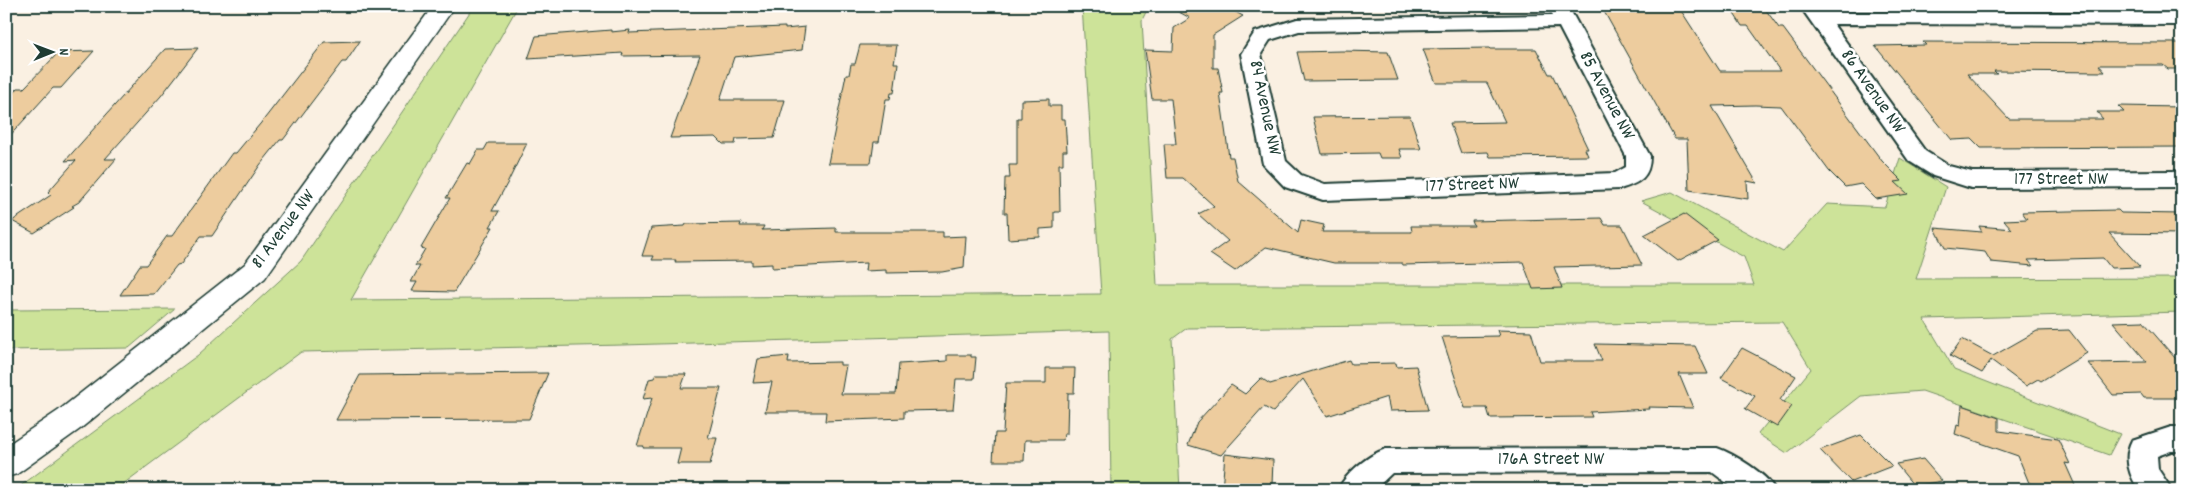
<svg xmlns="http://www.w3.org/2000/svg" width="2188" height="496" font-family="Dekko,sans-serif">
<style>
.green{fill:#cde399;stroke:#769066}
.building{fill:#edcc9e;stroke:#1f3d34}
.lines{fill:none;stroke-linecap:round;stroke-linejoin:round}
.minor-casing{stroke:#1f3d34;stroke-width:4}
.tertiary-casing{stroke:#1f3d34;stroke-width:3}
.minor{fill:#fff;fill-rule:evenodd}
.tertiary{fill:#fff;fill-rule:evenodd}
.labels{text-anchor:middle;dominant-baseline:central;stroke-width:5;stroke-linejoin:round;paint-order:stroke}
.street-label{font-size:19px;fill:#1f3d34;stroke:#fff}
</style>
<rect width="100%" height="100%" fill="#faf0e2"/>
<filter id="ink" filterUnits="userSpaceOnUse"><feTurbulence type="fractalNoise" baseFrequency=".02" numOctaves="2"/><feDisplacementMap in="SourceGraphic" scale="10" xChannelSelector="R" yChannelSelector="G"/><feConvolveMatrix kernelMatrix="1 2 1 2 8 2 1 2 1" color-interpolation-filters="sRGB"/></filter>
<g filter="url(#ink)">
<!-- green -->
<path class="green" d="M 474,6 L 518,6 L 351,300 L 1101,294 L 1082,6 L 1149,6 L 1142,20 L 1157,285 L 1754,285 L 1744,257 L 1641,201 L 1672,192 L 1783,252 L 1827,204 L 1885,207 L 1900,158 L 1946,187 L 1916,279 L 2182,278 L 2182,312 L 1924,319 L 1954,369 L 2120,434 L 2109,455 L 1922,391 L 1861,396 L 1787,453 L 1758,434 L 1811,369 L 1782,322 L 1187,328 L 1172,339 L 1180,490 L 1111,490 L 1109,331 L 623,345 L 301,352 L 115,490 L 15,490 L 198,355 L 301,261 Z
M 175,309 L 129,348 L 6,350 L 6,310 Z"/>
<!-- building -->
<path class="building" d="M 1168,6 L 1224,6 L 1243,16 L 1213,35 L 1213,68 L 1218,68 L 1223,93 L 1220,93 L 1229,157 L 1233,157 L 1238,181 L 1298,233 L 1301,220 L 1324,225 L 1322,232 L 1412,232 L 1411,226 L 1474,226 L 1472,221 L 1601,218 L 1605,225 L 1622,225 L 1642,265 L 1554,267 L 1562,288 L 1533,289 L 1523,262 L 1403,265 L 1402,263 L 1334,263 L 1266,247 L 1235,271 L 1210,254 L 1228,241 L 1198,214 L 1214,206 L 1183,178 L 1167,178 L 1164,144 L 1176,144 L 1171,99 L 1152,99 L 1145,50 L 1173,51 L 1174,28 L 1190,18 Z
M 1601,6 L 1678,6 L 1720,71 L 1780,71 L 1748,26 L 1742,26 L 1729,6 L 1763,6 L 1779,28 L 1783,28 L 1882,161 L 1902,181 L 1895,182 L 1908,194 L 1876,199 L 1861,184 L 1845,187 L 1829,171 L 1781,106 L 1755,105 L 1712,106 L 1757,183 L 1747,181 L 1748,199 L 1689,190 L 1687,139 L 1675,139 Z
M 785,27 L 785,29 L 805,27 L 802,50 L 734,57 L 720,100 L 785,100 L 774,138 L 736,139 L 735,144 L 723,144 L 716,137 L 670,138 L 700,55 L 622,56 L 623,53 L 528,59 L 536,36 L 611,30 L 611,32 L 630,30 L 629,33 Z
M 360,41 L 346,62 L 342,62 L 283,140 L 280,140 L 260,165 L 212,236 L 201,236 L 181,264 L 177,265 L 154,294 L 120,295 L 140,265 L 146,265 L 167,236 L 172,236 L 232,153 L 236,153 L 265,118 L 324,42 Z
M 1923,42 L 2182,43 L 2182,69 L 2168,69 L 2163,65 L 2099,65 L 2105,72 L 1994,71 L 1997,74 L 1967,74 L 2009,119 L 2103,119 L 2097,112 L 2124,112 L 2118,106 L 2182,107 L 2182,147 L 1981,148 L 1972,139 L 1952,140 L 1875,46 L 1926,45 Z
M 860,45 L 897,45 L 894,63 L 898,63 L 894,93 L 891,93 L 890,99 L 886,99 L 879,142 L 874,142 L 871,163 L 828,163 L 846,75 L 849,75 L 851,64 L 855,64 Z
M 198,48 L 161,96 L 105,159 L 116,159 L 79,202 L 72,206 L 74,207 L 34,233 L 12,221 L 51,195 L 48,192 L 76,160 L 65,161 L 165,49 Z
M 1489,48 L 1490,49 L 1536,49 L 1549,74 L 1552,74 L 1588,149 L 1585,149 L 1588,156 L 1490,157 L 1488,152 L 1461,153 L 1450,123 L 1505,122 L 1487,83 L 1436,83 L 1423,49 Z
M 94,51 L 61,88 L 53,88 L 6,140 L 6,101 L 18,88 L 24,88 L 59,52 Z
M 1342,51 L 1388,52 L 1398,80 L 1304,81 L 1297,52 Z
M 1049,99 L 1049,106 L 1061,106 L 1061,119 L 1065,119 L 1067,151 L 1063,151 L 1063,164 L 1059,164 L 1060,212 L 1054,212 L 1054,228 L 1040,229 L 1040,237 L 1008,239 L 1007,213 L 1004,213 L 1005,178 L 1010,178 L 1009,165 L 1017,165 L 1017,118 L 1021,118 L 1021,100 Z
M 1410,116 L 1421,149 L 1399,149 L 1402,158 L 1380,158 L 1378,153 L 1322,154 L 1313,117 Z
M 488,143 L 527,143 L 508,182 L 492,211 L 499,211 L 490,227 L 493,227 L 454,292 L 412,291 L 417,282 L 411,282 L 420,266 L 415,266 L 425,249 L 421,248 L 450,198 L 446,198 L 467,163 L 470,164 L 478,150 L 484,150 Z
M 2118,210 L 2121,213 L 2182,214 L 2182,234 L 2109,233 L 2140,267 L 2111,268 L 2103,258 L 2028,260 L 2033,266 L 1991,262 L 1985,252 L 1945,248 L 1935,228 L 1982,232 L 1979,226 L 2012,229 L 2004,220 L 2027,219 L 2022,212 Z
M 1684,214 L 1718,240 L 1678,261 L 1644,235 Z
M 741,223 L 740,226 L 764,226 L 762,230 L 836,228 L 836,232 L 943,232 L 943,237 L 966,236 L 964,268 L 942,272 L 886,273 L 886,270 L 865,271 L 866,263 L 772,268 L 772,264 L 752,265 L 752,261 L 675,262 L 676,260 L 652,260 L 654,256 L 642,256 L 651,228 L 685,226 L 686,224 Z
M 2143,321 L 2182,366 L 2182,398 L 2144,398 L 2141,394 L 2113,395 L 2088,363 L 2147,362 L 2113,322 Z
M 1497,330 L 1531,331 L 1540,361 L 1602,361 L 1595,344 L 1695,346 L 1708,374 L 1679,374 L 1693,408 L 1648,407 L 1649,409 L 1590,412 L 1592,417 L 1490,418 L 1487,408 L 1465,408 L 1442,337 L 1499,336 Z
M 2069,330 L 2087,353 L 2041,381 L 2038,379 L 2026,386 L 1991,360 L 1982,373 L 1950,356 L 1962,339 L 1993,356 L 2037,331 Z
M 1742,348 L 1796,376 L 1780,400 L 1792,406 L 1777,427 L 1745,409 L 1755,396 L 1721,378 Z
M 947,355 L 971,355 L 971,357 L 976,357 L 974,379 L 956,379 L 953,410 L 904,411 L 904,418 L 825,421 L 826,412 L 765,412 L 772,382 L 753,383 L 758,359 L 789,356 L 788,363 L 840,362 L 840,365 L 846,365 L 841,394 L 896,394 L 899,364 L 947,361 Z
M 1349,360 L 1351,364 L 1396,363 L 1397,367 L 1416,366 L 1428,410 L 1390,411 L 1387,397 L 1327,416 L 1303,379 L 1273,412 L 1264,407 L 1221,455 L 1188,445 L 1197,422 L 1231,385 L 1245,394 L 1261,378 L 1270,384 Z
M 1046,368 L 1075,368 L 1074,393 L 1068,393 L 1067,434 L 1064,434 L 1063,440 L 1025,440 L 1024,461 L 993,461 L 995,433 L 1003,433 L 1006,383 L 1046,383 Z
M 548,373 L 529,419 L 336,420 L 360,375 Z
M 656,374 L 686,374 L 681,388 L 721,388 L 708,438 L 717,438 L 710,464 L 677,464 L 681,448 L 643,448 L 644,446 L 637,446 L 652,398 L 643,399 L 649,379 L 654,378 Z
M 1962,405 L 1999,418 L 1999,431 L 2058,439 L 2070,464 L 2065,463 L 2077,490 L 2029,483 L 2018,456 L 1955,434 L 1957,425 L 1960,426 Z
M 1861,435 L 1892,466 L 1851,482 L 1820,450 Z
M 1225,454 L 1273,460 L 1272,485 L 1268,485 L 1268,490 L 1222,490 Z
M 1923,459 L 1942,481 L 1914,486 L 1896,464 Z"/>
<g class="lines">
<!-- minor casing -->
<g class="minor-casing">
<path id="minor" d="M 1548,6 L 1568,6 L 1650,156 C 1650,177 1640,183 1620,189 L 1323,200 L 1285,187 L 1263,164 L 1241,54 L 1255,32 L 1297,19 L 1553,15 ZM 1559,27 L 1626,156 L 1626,167 L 1615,173 L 1325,184 L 1301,175 L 1286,161 L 1261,54 L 1270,40 L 1299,31 Z
M 1800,6 L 1820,6 L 1824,12 L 2182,13 L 2182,25 L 1833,24 L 1925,151 L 1949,166 L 1972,172 L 2182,171 L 2182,187 L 1971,188 L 1933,176 L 1909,161 Z
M 2171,427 L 2182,427 L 2182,451 L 2171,451 L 2157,456 L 2158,469 L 2172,490 L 2139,490 C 2129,475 2123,457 2132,440 Z
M 1717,448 C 1734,454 1767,474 1775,490 L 1736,490 L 1712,472 L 1392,473 L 1374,490 L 1338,490 C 1346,473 1368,455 1386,449 Z"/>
</g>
<!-- tertiary casing -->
<g class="tertiary-casing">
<path id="tertiary" d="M 433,6 L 455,6 L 265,278 L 80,429 L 17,474 L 6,477 L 6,446 L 58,411 L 245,264 Z"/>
</g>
<!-- minor -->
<use href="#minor" class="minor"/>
<!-- tertiary -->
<use href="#tertiary" class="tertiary"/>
</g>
</g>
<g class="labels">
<!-- street labels -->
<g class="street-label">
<text transform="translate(1872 92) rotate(55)">86 Avenue NW</text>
<text transform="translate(1606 96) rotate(62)">85 Avenue NW</text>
<text transform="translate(1264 108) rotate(78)">84 Avenue NW</text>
<text x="2061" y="180">177 Street NW</text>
<text transform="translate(1472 186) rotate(-2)">177 Street NW</text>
<text transform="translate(284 230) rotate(-53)">81 Avenue NW</text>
<text x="1551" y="460">176A Street NW</text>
</g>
</g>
<!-- margin -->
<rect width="2188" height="496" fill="none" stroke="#fff" stroke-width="25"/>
<rect x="12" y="12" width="2163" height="471" fill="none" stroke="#1f3d34" stroke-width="2" filter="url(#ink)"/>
<!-- north arrow -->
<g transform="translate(52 52) rotate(89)" stroke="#ffffff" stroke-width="4" paint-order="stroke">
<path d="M0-4L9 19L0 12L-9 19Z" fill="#1f3d34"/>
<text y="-8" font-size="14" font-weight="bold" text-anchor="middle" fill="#1f3d34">N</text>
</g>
</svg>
